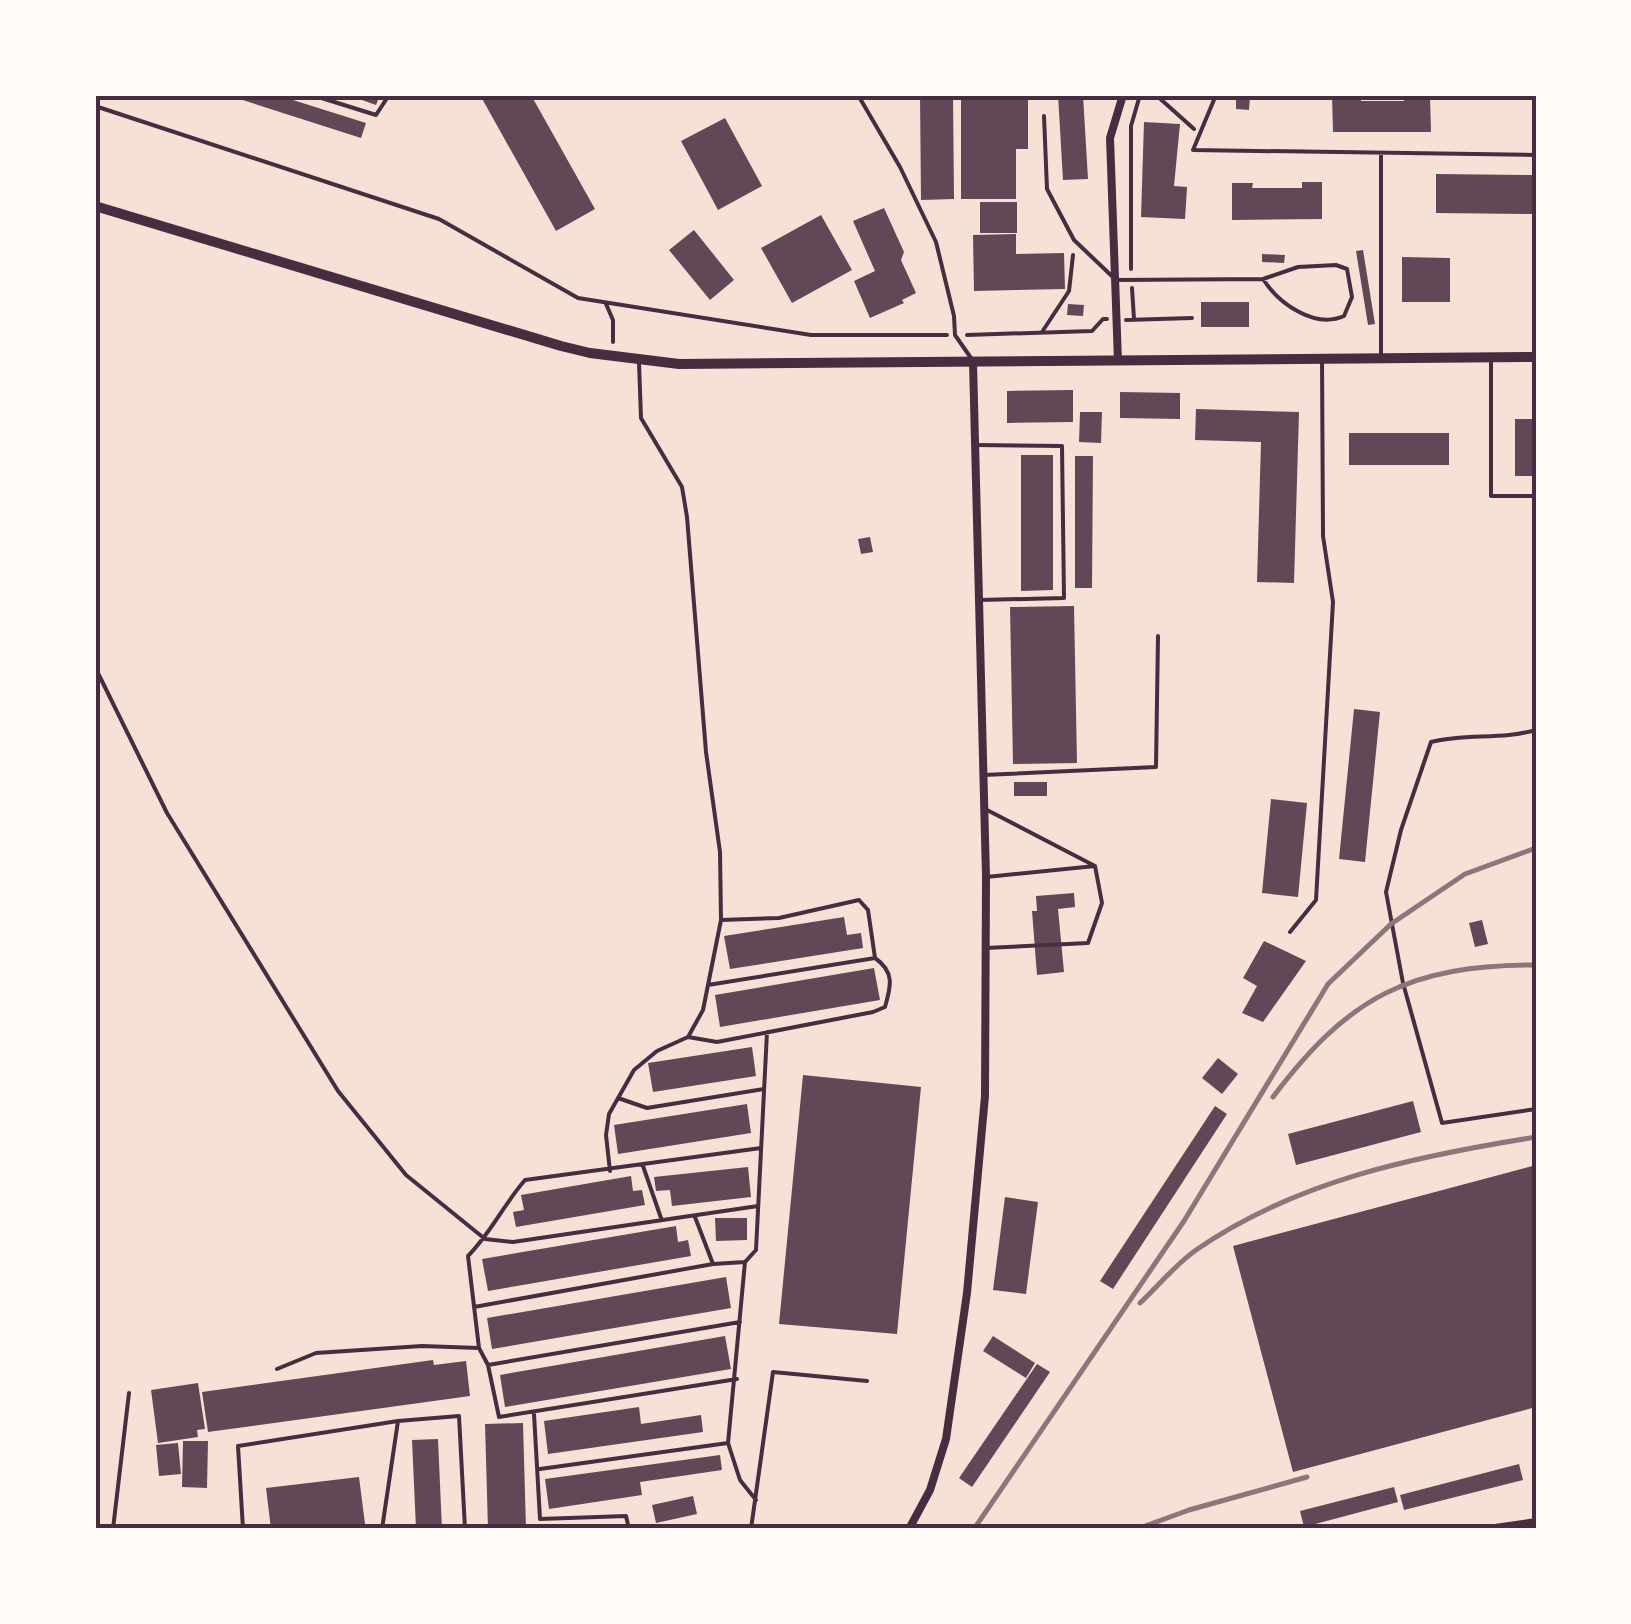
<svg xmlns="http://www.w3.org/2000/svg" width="1631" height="1624" font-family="'PT Sans',sans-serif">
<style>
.building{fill:#644757}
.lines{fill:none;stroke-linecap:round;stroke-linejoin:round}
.path{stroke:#4a2c40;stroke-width:4}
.service{stroke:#4a2c40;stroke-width:4}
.minor{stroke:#4a2c40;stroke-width:8}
.secondary{stroke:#4a2c40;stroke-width:10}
.rail{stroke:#8f747c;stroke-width:5}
.neatline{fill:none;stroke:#4a2c40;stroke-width:4}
</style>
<rect width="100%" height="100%" fill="#f7e1d7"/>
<!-- building -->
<path class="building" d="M 227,95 L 277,95 L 366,123 L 361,138 Z
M 348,95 L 380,95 L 376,105 Z
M 480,95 L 531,95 L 595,209 L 556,231 Z
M 920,95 L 953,95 L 954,199 L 921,200 Z
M 961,95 L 1028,95 L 1028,149 L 1016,149 L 1016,199 L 961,199 Z
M 1058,95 L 1083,95 L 1088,179 L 1063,180 Z
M 1332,95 L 1361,96 L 1361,101 L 1404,101 L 1404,96 L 1430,96 L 1431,132 L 1333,132 Z
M 1236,96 L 1250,96 L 1249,110 L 1236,109 Z
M 725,118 L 762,186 L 718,210 L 681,141 Z
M 1144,122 L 1180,124 L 1174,186 L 1187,187 L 1185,219 L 1141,217 Z
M 1436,174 L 1534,175 L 1533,214 L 1436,213 Z
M 1302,182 L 1322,182 L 1322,219 L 1232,220 L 1232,183 L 1253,183 L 1252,188 L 1302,188 Z
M 980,202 L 1017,202 L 1017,233 L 980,233 Z
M 884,208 L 904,252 L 901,260 L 916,293 L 902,300 L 904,303 L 870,318 L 854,281 L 875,271 L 853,221 Z
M 821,215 L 852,270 L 792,303 L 761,248 Z
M 694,230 L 734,280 L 710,300 L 669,250 Z
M 1016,234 L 1016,254 L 1064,253 L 1065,289 L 974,291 L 973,235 Z
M 1363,250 L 1375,324 L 1368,325 L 1356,251 Z
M 1262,254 L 1285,255 L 1284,263 L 1262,262 Z
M 1402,257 L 1450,258 L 1450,302 L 1402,302 Z
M 1201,302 L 1249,302 L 1249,327 L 1201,327 Z
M 1068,304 L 1084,305 L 1083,316 L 1067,315 Z
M 1073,390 L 1073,422 L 1007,423 L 1007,391 Z
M 1120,392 L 1180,393 L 1180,419 L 1120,418 Z
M 1196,409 L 1299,412 L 1294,583 L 1257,582 L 1261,442 L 1195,440 Z
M 1080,412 L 1102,412 L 1101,443 L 1079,442 Z
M 1515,419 L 1536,419 L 1536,476 L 1515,476 Z
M 1349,433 L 1449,433 L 1449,465 L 1349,465 Z
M 1021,455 L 1053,455 L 1053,590 L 1021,591 Z
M 1075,456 L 1093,456 L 1092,588 L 1075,588 Z
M 870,537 L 873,552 L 861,554 L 858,539 Z
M 1074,606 L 1077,763 L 1013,764 L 1010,607 Z
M 1354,709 L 1380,712 L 1365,862 L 1339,859 Z
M 1014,782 L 1047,782 L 1047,796 L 1014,796 Z
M 1271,799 L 1307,803 L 1298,897 L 1262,893 Z
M 1074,893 L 1075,907 L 1058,909 L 1064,972 L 1037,975 L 1032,911 L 1037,911 L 1036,896 Z
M 844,917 L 847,935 L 861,933 L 863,948 L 730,969 L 724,936 Z
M 1482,920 L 1488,944 L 1475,947 L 1469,923 Z
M 1264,941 L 1306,961 L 1263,1022 L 1242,1013 L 1257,986 L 1243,978 Z
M 874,968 L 880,1000 L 720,1027 L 715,995 Z
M 752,1047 L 756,1076 L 653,1092 L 648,1063 Z
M 1218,1058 L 1238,1074 L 1222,1094 L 1202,1078 Z
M 803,1075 L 921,1087 L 897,1334 L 779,1324 Z
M 1413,1101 L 1421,1132 L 1296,1165 L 1288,1134 Z
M 747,1104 L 751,1133 L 618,1154 L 614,1125 Z
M 1215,1106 L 1227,1114 L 1113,1289 L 1100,1281 Z
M 1536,1165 L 1536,1407 L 1293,1472 L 1233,1246 Z
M 748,1167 L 751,1197 L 672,1206 L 670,1190 L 656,1191 L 654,1177 Z
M 631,1176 L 633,1191 L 642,1190 L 645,1205 L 516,1227 L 513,1212 L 524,1210 L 521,1195 Z
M 1005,1197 L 1038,1202 L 1026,1294 L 993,1290 Z
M 715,1218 L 747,1218 L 747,1240 L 716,1241 Z
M 676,1226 L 678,1242 L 688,1240 L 691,1256 L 488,1291 L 482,1259 Z
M 726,1277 L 731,1308 L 492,1349 L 487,1318 Z
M 725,1336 L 731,1369 L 505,1407 L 500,1375 Z
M 993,1336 L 1035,1363 L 1026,1378 L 983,1351 Z
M 433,1360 L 434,1365 L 466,1361 L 470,1396 L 208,1432 L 202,1392 Z
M 1037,1364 L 1050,1372 L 972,1487 L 959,1478 Z
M 198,1383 L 205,1429 L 197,1430 L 198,1437 L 158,1443 L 151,1390 Z
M 639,1407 L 641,1424 L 701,1415 L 703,1432 L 548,1454 L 544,1421 Z
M 523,1423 L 526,1529 L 488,1529 L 485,1424 Z
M 438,1439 L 442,1529 L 416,1529 L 412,1440 Z
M 183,1441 L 208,1441 L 207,1488 L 182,1487 Z
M 178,1443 L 181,1474 L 159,1476 L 156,1445 Z
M 720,1455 L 722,1470 L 640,1482 L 642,1495 L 549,1509 L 545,1479 Z
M 1519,1464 L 1523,1480 L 1404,1510 L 1400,1495 Z
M 359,1477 L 365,1524 L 327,1529 L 271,1529 L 266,1488 Z
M 1394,1487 L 1398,1502 L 1304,1527 L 1300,1511 Z
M 693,1496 L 697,1514 L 656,1523 L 652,1505 Z"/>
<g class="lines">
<!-- path -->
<path class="path" d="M 1156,95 L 1194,129
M 95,106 L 439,219 L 578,298 L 811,335 L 947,335
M 1131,269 L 1131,126 L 1140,95
M 1132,288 L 1134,319
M 606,304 L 613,320 L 613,342
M 1126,320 L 1192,318
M 1042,332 L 1069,291 L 1073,255
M 967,335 L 1092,331 L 1103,319 L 1107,319"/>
<!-- service -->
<path class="service" d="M 312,95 L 376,115 L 389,95
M 858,95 L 900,167 L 936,242 L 954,316 L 955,335 L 971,358
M 1216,95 L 1193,150 L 1536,155
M 1044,116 L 1047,189 L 1074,240 L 1116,280 L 1263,279 L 1298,267 L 1336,265 L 1347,269 L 1352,297 L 1344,316 C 1315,329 1279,304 1263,279
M 1381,354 L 1381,153
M 1491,361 L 1491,496 L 1536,496
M 975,445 L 1062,446 L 1064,598 L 979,600
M 95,667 L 167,813 L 338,1091 L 406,1175 L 485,1239 L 513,1242 L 758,1206
M 1536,730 C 1501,740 1466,733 1431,742 L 1401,830 L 1386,892 L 1403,983 L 1442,1123 L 1536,1109
M 983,775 L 1156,767 L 1158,636
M 986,877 L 1095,866
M 1290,932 L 1316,900 L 1333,602 L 1323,536 L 1322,359
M 985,948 L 1088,943 L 1102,903 L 1095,866 L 987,810
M 708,985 L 875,958
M 688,1037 L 717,1042 L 873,1012 L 885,1007 C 891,986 895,972 875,958 L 868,910 L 859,900 L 779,918 L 721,920
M 618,1098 L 647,1108 L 764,1089
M 643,1166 L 661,1218
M 610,1171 L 606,1135 L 609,1114 L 634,1070 L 657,1051 L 688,1037 L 703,1010 L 721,920 L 720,852 L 706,752 L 687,517 L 682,487 L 641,418 L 639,363
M 695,1217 L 713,1264
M 474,1307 L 713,1264 L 745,1262
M 488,1365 L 740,1322
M 277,1369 L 316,1353 L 422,1346 L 479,1348
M 737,1379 L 499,1417 L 488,1365 L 479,1348 L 468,1256 C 491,1233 504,1204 525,1180 L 761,1148
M 534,1414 L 540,1519 L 626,1516 L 629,1529
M 540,1469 L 728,1443
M 756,1500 L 740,1480 L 728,1443 L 745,1262 L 756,1250 L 767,1032
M 113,1529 L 129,1393
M 243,1529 L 238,1446 L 398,1421 L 459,1416 L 465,1529
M 382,1529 L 398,1421
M 751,1529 L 773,1372 L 867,1381"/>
<!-- minor -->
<path class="minor" d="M 1118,361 L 1110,138 L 1123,95
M 909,1529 L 930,1490 L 946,1439 L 967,1293 L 985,1096 L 986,877 L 973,362
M 1488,1529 L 1536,1522"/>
<!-- secondary -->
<path class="secondary" d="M 95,206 L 561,346 L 590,353 L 679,364 L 1536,357"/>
<!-- rail -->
<path class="rail" d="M 1273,1097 C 1349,996 1410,965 1536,965
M 1140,1303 C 1158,1286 1176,1264 1196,1250 C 1297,1180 1417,1156 1536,1137
M 974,1529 L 1184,1221 L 1328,984 L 1391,924 L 1465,874 L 1536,848
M 1137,1529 L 1189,1510 L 1307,1477"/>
</g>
<!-- border -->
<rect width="1631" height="1624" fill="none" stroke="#fffaf5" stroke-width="195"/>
<rect x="98" y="98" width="1436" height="1428" class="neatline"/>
</svg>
